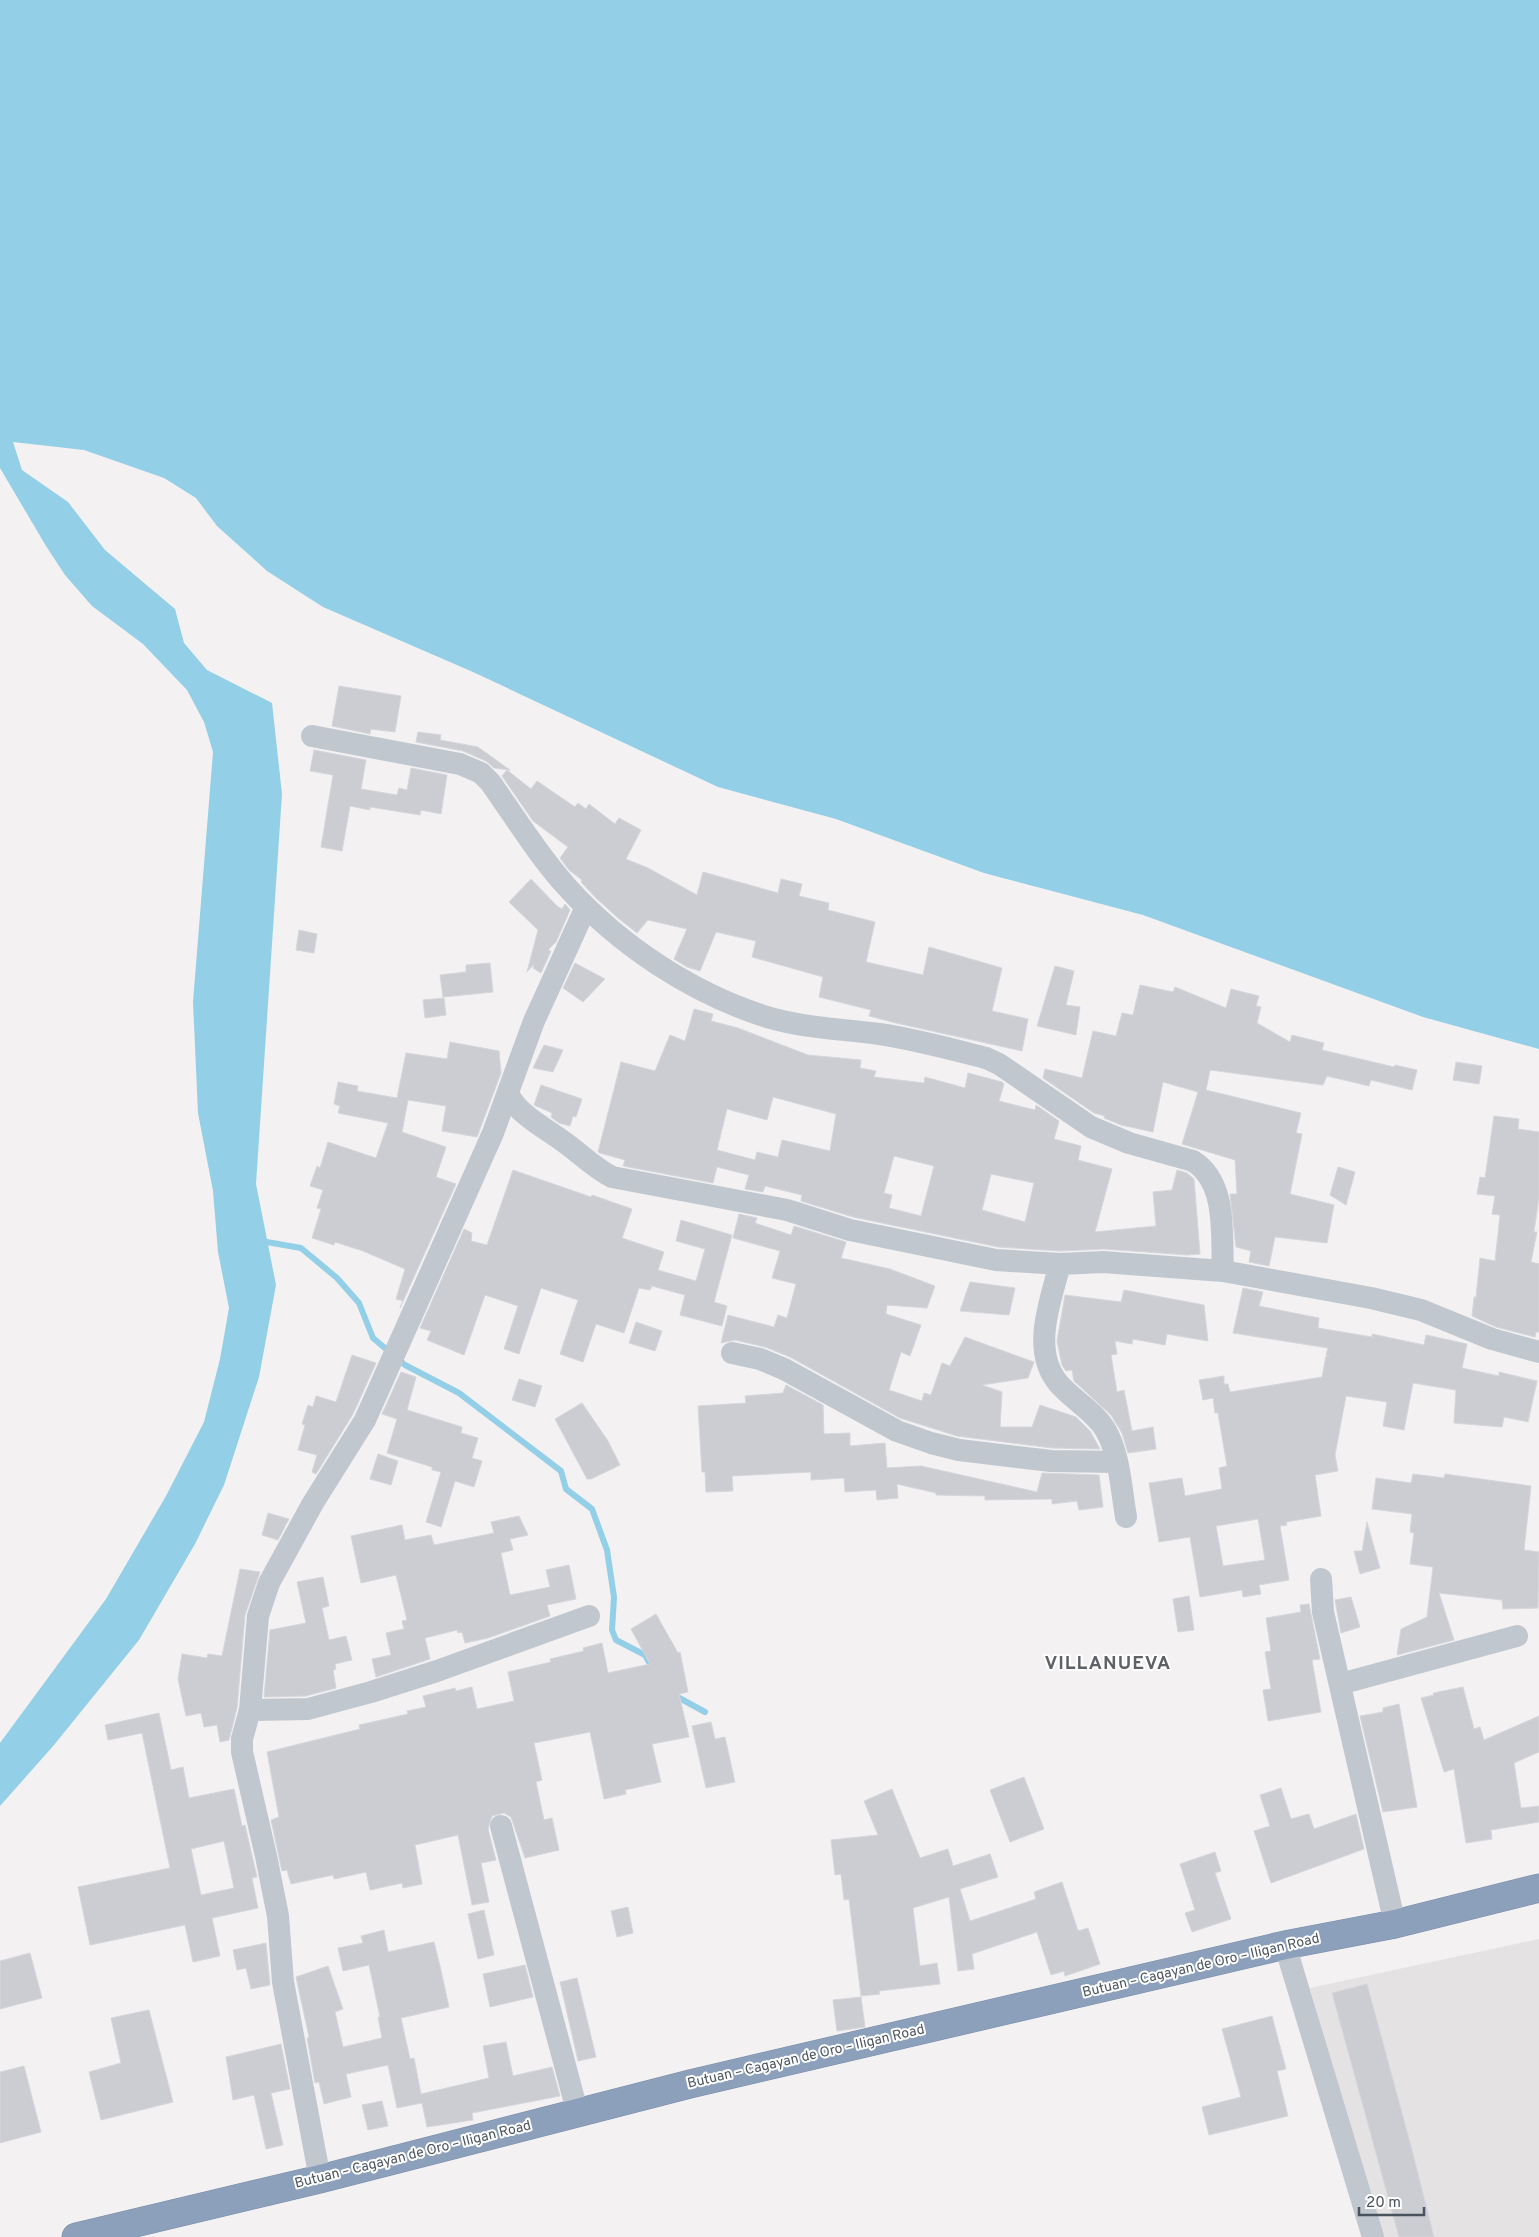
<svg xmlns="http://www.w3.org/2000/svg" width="1539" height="2237" font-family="Overpass,sans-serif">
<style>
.education{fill:#e4e2e2}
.water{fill:#93cfe7}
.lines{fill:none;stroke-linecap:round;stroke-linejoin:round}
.stream{stroke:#93cfe7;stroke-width:6}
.building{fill:#cbcdd3;stroke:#d5d7dc;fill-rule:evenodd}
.highway-casing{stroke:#778ba8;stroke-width:29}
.street{stroke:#c0c7cf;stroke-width:22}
.highway{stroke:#8ca0bc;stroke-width:28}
.labels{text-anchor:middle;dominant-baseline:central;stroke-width:4;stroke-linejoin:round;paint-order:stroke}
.street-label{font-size:14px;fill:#4a535d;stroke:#fff}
.district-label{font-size:19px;font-weight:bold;letter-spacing:1px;fill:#5e6165;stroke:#fff}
</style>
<rect width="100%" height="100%" fill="#f3f1f1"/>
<!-- education -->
<path class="education" d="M 1539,1939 L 1539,2237 L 1378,2237 L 1310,1988 Z"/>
<!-- water -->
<path class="water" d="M 0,0 L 1539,0 L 1539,1049 L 1423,1017 L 1143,915 L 984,873 L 836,819 L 718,787 L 473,672 L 323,607 L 267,571 L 217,526 L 196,498 L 164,478 L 84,450 L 13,442 L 22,470 L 68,502 L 105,550 L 175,609 L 184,643 L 207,670 L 272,703 L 282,794 L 256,1184 L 276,1285 L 259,1377 L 224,1485 L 195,1544 L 139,1640 L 54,1745 L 0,1806 L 0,1743 L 106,1599 L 166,1496 L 204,1422 L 220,1359 L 229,1308 L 218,1252 L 213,1191 L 198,1113 L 193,1002 L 213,752 L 204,722 L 187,690 L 143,644 L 92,606 L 65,575 L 46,546 L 0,468 Z"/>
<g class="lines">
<!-- stream -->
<path class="stream" d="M 261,1241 L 301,1248 L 337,1278 L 359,1303 L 373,1338 L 405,1365 L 459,1393 L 561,1471 L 566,1489 L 592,1509 L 607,1550 L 614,1597 L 612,1630 L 616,1640 L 645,1655 L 654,1671
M 672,1694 L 705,1712"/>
</g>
<!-- building -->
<path class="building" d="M 339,686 L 401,696 L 395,732 L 371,729 L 370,734 L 332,726 Z
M 418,732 L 441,735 L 440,740 L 478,747 L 510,770 L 494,768 L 486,761 L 463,751 L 416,742 Z
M 314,750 L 366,760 L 361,789 L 397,795 L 399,788 L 407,790 L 411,768 L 447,775 L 441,814 L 421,810 L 420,815 L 370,807 L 370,810 L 350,806 L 342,851 L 321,847 L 333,775 L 310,771 Z
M 507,770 L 531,789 L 537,781 L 575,807 L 578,803 L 586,809 L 589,804 L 615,824 L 619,818 L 641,830 L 626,859 L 648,868 L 697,895 L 703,872 L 778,893 L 781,879 L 802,884 L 799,896 L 829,903 L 828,910 L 875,922 L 866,962 L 923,975 L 929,947 L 1002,968 L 992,1011 L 1028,1019 L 1022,1051 L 896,1023 L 869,1016 L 871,1010 L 819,997 L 823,977 L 752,957 L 756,941 L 716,932 L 700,971 L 687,967 L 674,959 L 687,929 L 648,920 L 637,933 L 618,918 L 596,898 L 581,882 L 582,880 L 569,870 L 560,858 L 568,847 L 533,821 L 502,776 Z
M 531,879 L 557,906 L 562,909 L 565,904 L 570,910 L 556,942 L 548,950 L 551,951 L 541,973 L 533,968 L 534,964 L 527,972 L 538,930 L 509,902 Z
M 299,930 L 317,934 L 314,953 L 296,950 Z
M 490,963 L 493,992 L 443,997 L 440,975 L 466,972 L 466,965 Z
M 575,963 L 605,979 L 583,1002 L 563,988 Z
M 1055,966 L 1074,971 L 1066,1005 L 1080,1007 L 1076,1035 L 1037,1026 Z
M 1140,985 L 1173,992 L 1175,987 L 1226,1008 L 1231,989 L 1259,996 L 1256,1006 L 1261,1007 L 1257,1023 L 1290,1042 L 1292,1035 L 1324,1043 L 1322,1050 L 1394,1067 L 1395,1065 L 1417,1070 L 1412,1090 L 1371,1080 L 1369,1086 L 1327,1076 L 1323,1085 L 1210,1070 L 1206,1090 L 1301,1113 L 1296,1133 L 1302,1134 L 1290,1194 L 1334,1205 L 1327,1243 L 1275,1237 L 1269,1266 L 1249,1262 L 1251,1251 L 1236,1247 L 1230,1194 L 1237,1194 L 1235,1160 L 1182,1144 L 1198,1092 L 1163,1082 L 1153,1132 L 1121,1125 L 1104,1118 L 1105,1116 L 1094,1113 L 1043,1078 L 1045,1069 L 1082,1078 L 1093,1031 L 1116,1036 L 1122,1013 L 1133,1015 Z
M 444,998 L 446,1015 L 425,1018 L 423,1000 Z
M 694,1009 L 713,1014 L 711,1021 L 738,1028 L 808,1055 L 861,1060 L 860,1068 L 876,1071 L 874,1077 L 924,1083 L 925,1077 L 965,1088 L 968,1073 L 1002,1082 L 1004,1084 L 999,1101 L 1035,1110 L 1036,1105 L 1059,1121 L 1054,1139 L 1081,1146 L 1078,1160 L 1112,1169 L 1095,1232 L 1156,1226 L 1153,1192 L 1172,1190 L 1177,1170 L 1187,1173 L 1194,1179 L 1200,1254 L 1187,1255 L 1104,1249 L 1060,1251 L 998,1247 L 853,1217 L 801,1201 L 802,1195 L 765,1186 L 763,1192 L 745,1189 L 749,1175 L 717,1167 L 713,1183 L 623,1166 L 625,1160 L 600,1153 L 598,1152 L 621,1062 L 655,1071 L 670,1035 L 685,1041 ZM 773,1097 L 836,1114 L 830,1151 L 782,1140 L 778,1157 L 757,1152 L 755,1160 L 717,1150 L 727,1109 L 767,1120 ZM 894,1156 L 934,1166 L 921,1216 L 889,1208 L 892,1195 L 884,1193 ZM 991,1174 L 1034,1183 L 1025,1222 L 982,1210 Z
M 450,1042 L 499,1051 L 501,1073 L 477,1137 L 442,1131 L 446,1106 L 408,1100 L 402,1132 L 446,1147 L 436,1177 L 456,1184 L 400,1308 L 403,1301 L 396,1299 L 405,1269 L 363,1251 L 335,1242 L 334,1245 L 312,1238 L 321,1209 L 317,1208 L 323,1190 L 310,1186 L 317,1166 L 320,1168 L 328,1142 L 376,1158 L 388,1123 L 338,1113 L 340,1106 L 334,1104 L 338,1082 L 358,1086 L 357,1091 L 397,1098 L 406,1053 L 447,1059 Z
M 544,1045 L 563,1050 L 553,1072 L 533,1068 Z
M 1456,1062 L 1482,1066 L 1479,1084 L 1453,1080 Z
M 541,1085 L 582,1099 L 576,1117 L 573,1116 L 570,1126 L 559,1123 L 551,1117 L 552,1113 L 534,1105 Z
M 1494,1116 L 1519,1119 L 1518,1129 L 1539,1132 L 1539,1197 L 1534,1232 L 1537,1232 L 1531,1262 L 1539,1264 L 1539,1332 L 1536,1332 L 1535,1337 L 1496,1327 L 1472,1316 L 1474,1297 L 1476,1297 L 1480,1258 L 1495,1261 L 1500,1215 L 1492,1214 L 1495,1196 L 1477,1194 L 1480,1177 L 1485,1178 Z
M 1338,1167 L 1355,1172 L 1346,1205 L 1330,1195 Z
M 513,1170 L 591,1197 L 592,1195 L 632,1209 L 622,1238 L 664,1252 L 658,1270 L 696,1281 L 705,1249 L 676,1241 L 681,1220 L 732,1235 L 714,1302 L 727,1306 L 722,1326 L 680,1315 L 685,1295 L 652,1286 L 650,1290 L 639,1288 L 624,1333 L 596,1324 L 583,1362 L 560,1354 L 578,1300 L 541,1288 L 519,1354 L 504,1349 L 518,1306 L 485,1295 L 464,1355 L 427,1340 L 431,1331 L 420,1328 L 464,1229 L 472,1233 L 471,1241 L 487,1245 Z
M 739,1214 L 757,1218 L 755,1223 L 791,1235 L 794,1226 L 846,1242 L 841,1258 L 890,1269 L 935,1286 L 927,1308 L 887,1305 L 886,1314 L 921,1325 L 910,1356 L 901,1352 L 889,1390 L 922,1401 L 924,1393 L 931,1395 L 942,1363 L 950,1366 L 965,1337 L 1034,1362 L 1028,1378 L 982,1385 L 1002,1392 L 1000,1427 L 1032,1427 L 1040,1405 L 1076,1417 L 1090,1431 L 1100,1449 L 1052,1448 L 957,1436 L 900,1418 L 790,1357 L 765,1347 L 735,1340 L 721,1343 L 728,1315 L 774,1327 L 778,1315 L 787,1318 L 796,1284 L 772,1278 L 780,1251 L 733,1238 Z
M 970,1282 L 1015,1288 L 1009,1315 L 960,1311 Z
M 1243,1288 L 1263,1292 L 1259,1306 L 1319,1318 L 1318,1328 L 1372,1337 L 1372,1334 L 1424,1345 L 1426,1335 L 1467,1344 L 1462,1368 L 1499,1376 L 1499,1372 L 1537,1381 L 1528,1422 L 1504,1417 L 1502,1427 L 1454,1423 L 1456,1390 L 1413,1383 L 1404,1430 L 1383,1426 L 1387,1402 L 1346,1396 L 1335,1455 L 1338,1471 L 1315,1475 L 1321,1516 L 1286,1522 L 1287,1525 L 1280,1526 L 1289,1580 L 1259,1585 L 1261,1594 L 1243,1597 L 1242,1590 L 1200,1597 L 1190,1537 L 1159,1542 L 1149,1483 L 1182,1478 L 1185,1496 L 1222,1489 L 1219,1468 L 1227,1466 L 1218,1413 L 1215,1413 L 1213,1398 L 1203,1400 L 1199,1380 L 1224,1376 L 1224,1384 L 1228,1384 L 1230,1392 L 1322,1377 L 1326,1356 L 1329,1356 L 1326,1355 L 1328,1348 L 1233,1333 ZM 1258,1519 L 1265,1560 L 1223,1566 L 1216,1526 Z
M 1124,1290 L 1204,1305 L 1208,1341 L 1167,1334 L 1165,1345 L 1133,1339 L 1132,1344 L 1115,1341 L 1117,1354 L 1111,1355 L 1117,1392 L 1124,1390 L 1132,1431 L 1153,1427 L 1156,1449 L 1128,1453 L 1122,1433 L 1111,1415 L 1074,1381 L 1072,1370 L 1066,1371 L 1062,1365 L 1057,1341 L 1065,1295 L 1121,1302 Z
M 636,1322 L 662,1331 L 655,1351 L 629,1343 Z
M 352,1355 L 376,1363 L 353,1414 L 316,1474 L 312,1472 L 317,1455 L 298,1450 L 305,1425 L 302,1424 L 308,1405 L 313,1407 L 316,1396 L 336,1402 Z
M 401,1372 L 416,1377 L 407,1410 L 462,1427 L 461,1433 L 478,1438 L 472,1458 L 482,1461 L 474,1487 L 455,1481 L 441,1527 L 426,1522 L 441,1472 L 432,1470 L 432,1467 L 387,1453 L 397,1419 L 382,1414 Z
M 519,1379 L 542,1386 L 535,1407 L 512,1400 Z
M 786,1385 L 823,1405 L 824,1434 L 850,1433 L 850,1446 L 885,1443 L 887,1468 L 921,1466 L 1037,1492 L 1042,1473 L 1099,1475 L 1103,1507 L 1079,1510 L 1077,1501 L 1052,1504 L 1052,1499 L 985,1500 L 985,1496 L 936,1495 L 936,1493 L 897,1484 L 898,1498 L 877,1500 L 876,1490 L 845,1492 L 844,1478 L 811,1480 L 811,1472 L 732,1476 L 733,1491 L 706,1492 L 705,1472 L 702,1472 L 698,1406 L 746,1403 L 745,1396 L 783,1393 Z
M 582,1403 L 608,1441 L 620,1465 L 591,1479 L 587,1479 L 555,1419 Z
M 378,1454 L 398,1461 L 391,1485 L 370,1479 Z
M 1413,1474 L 1444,1478 L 1445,1474 L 1531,1486 L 1524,1550 L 1539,1552 L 1538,1608 L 1503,1609 L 1502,1600 L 1439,1593 L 1454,1640 L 1397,1655 L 1401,1629 L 1427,1617 L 1433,1567 L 1410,1564 L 1414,1533 L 1410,1532 L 1412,1514 L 1372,1509 L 1376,1478 L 1411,1483 Z
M 268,1513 L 289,1519 L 278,1540 L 262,1535 Z
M 519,1516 L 528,1535 L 510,1539 L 513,1550 L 501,1553 L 510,1595 L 550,1587 L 546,1570 L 569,1565 L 576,1599 L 547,1605 L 550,1616 L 488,1638 L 465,1643 L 462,1632 L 458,1633 L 457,1630 L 425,1638 L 430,1659 L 376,1677 L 372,1659 L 391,1655 L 386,1633 L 404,1629 L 402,1621 L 407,1620 L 396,1575 L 361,1583 L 351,1536 L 402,1525 L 405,1540 L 431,1535 L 434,1545 L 494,1533 L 491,1522 Z
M 1367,1522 L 1380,1568 L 1360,1574 L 1354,1551 L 1362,1551 Z
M 240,1569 L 260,1572 L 245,1615 L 237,1708 L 229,1740 L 220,1742 L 217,1725 L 204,1727 L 201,1713 L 186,1716 L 178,1679 L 182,1654 L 207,1658 L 208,1654 L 222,1656 Z
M 323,1577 L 329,1606 L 322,1608 L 329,1640 L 346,1636 L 352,1660 L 335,1664 L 336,1669 L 333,1670 L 336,1688 L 306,1696 L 264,1697 L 270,1630 L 306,1623 L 297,1582 Z
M 1189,1596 L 1194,1630 L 1178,1632 L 1173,1599 Z
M 1351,1597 L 1360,1627 L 1341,1633 L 1335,1600 Z
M 1309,1604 L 1320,1659 L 1312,1660 L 1321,1712 L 1268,1721 L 1263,1690 L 1271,1689 L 1265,1652 L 1271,1651 L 1266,1618 L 1301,1612 L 1300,1605 Z
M 656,1614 L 678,1653 L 680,1652 L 688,1692 L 679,1694 L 689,1737 L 652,1744 L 661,1782 L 625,1790 L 626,1794 L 604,1799 L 590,1732 L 534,1743 L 542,1780 L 536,1782 L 544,1820 L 552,1818 L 559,1850 L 525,1858 L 511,1817 L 504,1813 L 492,1816 L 488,1829 L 496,1860 L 481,1863 L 489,1902 L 472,1905 L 458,1835 L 415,1845 L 422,1884 L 403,1888 L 402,1883 L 370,1890 L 366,1872 L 334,1879 L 333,1875 L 291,1884 L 287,1870 L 282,1871 L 271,1820 L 279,1817 L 267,1752 L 360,1729 L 359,1725 L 408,1714 L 407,1711 L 426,1707 L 423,1696 L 455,1688 L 456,1691 L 472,1687 L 477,1709 L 514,1701 L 508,1672 L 551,1662 L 550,1659 L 584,1651 L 583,1648 L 602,1643 L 608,1673 L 650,1664 L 631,1629 Z
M 1463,1687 L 1474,1729 L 1480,1727 L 1484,1740 L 1539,1716 L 1539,1752 L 1514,1763 L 1521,1808 L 1539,1806 L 1539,1822 L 1491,1830 L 1492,1839 L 1466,1843 L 1454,1769 L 1444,1772 L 1421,1698 L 1434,1695 L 1433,1693 Z
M 1399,1704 L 1417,1807 L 1383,1812 L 1360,1716 L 1383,1712 L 1383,1708 Z
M 159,1713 L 171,1770 L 183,1767 L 189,1798 L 234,1789 L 242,1826 L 245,1825 L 257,1877 L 252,1878 L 258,1908 L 212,1918 L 220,1956 L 193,1962 L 185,1925 L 90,1945 L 78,1887 L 170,1868 L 142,1733 L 108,1740 L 105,1725 ZM 224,1841 L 234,1888 L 201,1895 L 191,1849 Z
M 711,1722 L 715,1739 L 725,1737 L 735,1782 L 706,1788 L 692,1726 Z
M 1024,1777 L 1044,1829 L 1010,1842 L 990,1790 Z
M 1281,1788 L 1291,1819 L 1309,1814 L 1314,1829 L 1356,1814 L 1364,1849 L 1271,1883 L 1254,1831 L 1270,1826 L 1260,1795 Z
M 892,1789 L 920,1858 L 948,1849 L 953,1866 L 990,1854 L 998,1877 L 960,1889 L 970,1921 L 1036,1899 L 1034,1892 L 1062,1882 L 1078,1931 L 1088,1928 L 1100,1964 L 1065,1976 L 1064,1971 L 1051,1975 L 1037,1932 L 972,1954 L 974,1969 L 958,1971 L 949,1897 L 913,1908 L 920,1966 L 937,1963 L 940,1984 L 879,1991 L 880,1994 L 861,1996 L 849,1899 L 844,1900 L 841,1874 L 835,1875 L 831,1840 L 878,1835 L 864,1801 Z
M 1215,1852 L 1221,1871 L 1215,1873 L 1231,1919 L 1192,1932 L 1185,1913 L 1195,1910 L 1180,1864 Z
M 628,1907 L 633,1933 L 617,1937 L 611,1911 Z
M 484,1910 L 494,1955 L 478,1959 L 468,1914 Z
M 384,1930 L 388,1952 L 434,1942 L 440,1966 L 449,2007 L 401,2018 L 410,2059 L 414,2058 L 421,2094 L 489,2078 L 483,2046 L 506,2042 L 513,2076 L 552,2067 L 560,2096 L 472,2113 L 473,2120 L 427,2127 L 422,2103 L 397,2108 L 388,2065 L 346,2074 L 351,2097 L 324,2104 L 319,2082 L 315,2083 L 307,2038 L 309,2037 L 296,1977 L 328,1966 L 343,2009 L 335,2012 L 343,2047 L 382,2038 L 378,2017 L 380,2017 L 369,1965 L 343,1971 L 338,1948 L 363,1943 L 361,1936 Z
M 266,1943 L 270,1985 L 251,1989 L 246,1968 L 237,1970 L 233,1950 Z
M 30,1953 L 42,1998 L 0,2009 L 0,1961 Z
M 525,1965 L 533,1997 L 490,2007 L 483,1974 Z
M 577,1978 L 596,2057 L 578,2061 L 560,1982 Z
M 1367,1984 L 1411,2146 L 1434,2237 L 1399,2237 L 1332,1993 Z
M 861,1997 L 865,2027 L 837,2031 L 833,2000 Z
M 149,2010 L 173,2102 L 101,2120 L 89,2072 L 121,2063 L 111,2018 Z
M 1272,2016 L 1286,2069 L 1277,2071 L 1288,2116 L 1209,2135 L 1202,2107 L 1241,2097 L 1222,2029 Z
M 281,2044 L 290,2089 L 271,2093 L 283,2145 L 266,2149 L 254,2095 L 233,2100 L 226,2057 Z
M 24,2066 L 41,2132 L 0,2143 L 0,2072 Z
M 382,2101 L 388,2126 L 368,2130 L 362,2105 Z"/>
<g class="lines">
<!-- highway casing -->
<g class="highway-casing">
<path id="highway" d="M 76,2237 L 320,2179 L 690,2084 L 1285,1945 L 1395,1924 L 1539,1888"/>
</g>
<!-- street -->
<path class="street" d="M 312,736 L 460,764 L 481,773 L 490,782 C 515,817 538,855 566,886 C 619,945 691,993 767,1017 C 804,1028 841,1029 879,1034 C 914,1039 951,1049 986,1058 L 999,1064 L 1091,1127 L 1129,1143 L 1193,1161 C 1228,1183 1221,1235 1223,1271
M 508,1094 C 520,1116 544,1127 564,1142 C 581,1154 593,1167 612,1177 L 787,1210 L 850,1230 L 996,1260 L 1060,1264 L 1103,1262 L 1223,1271 L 1371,1298 L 1421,1310 L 1492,1339 L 1539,1352
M 1060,1264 C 1051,1300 1030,1351 1059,1384 C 1073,1400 1094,1411 1105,1429 C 1120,1454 1121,1489 1126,1517
M 732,1353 L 760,1359 L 784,1369 L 897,1431 L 931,1443 L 959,1450 L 1051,1461 L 1117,1462
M 1321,1579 L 1323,1612 L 1395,1924
M 1340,1684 L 1517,1636
M 250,1710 L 308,1709 L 371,1692 L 437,1671 L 589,1616
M 501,1826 L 578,2114
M 1285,1945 L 1373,2237
M 320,2179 L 283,1982 L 278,1916 L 266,1856 L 242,1752 L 242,1739 L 250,1710 L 258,1616 L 269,1583 L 313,1503 L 365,1420 L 493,1133 L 534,1021 L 586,907"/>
<!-- highway -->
<use href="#highway" class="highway"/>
</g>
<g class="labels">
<!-- street labels -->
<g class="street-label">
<text transform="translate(1201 1966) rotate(-13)">Butuan – Cagayan de Oro – Iligan Road</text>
<text transform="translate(806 2057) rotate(-13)">Butuan – Cagayan de Oro – Iligan Road</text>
<text transform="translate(413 2155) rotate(-14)">Butuan – Cagayan de Oro – Iligan Road</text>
</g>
<!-- district labels -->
<g class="district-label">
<text x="1108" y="1664">VILLANUEVA</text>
</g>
</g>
<!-- scale -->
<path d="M1359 2207v8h65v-8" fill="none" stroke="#4a535d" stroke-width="2.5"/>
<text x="1366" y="2207" font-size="15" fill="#4a535d" stroke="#ffffff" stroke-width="4" paint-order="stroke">20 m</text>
</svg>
